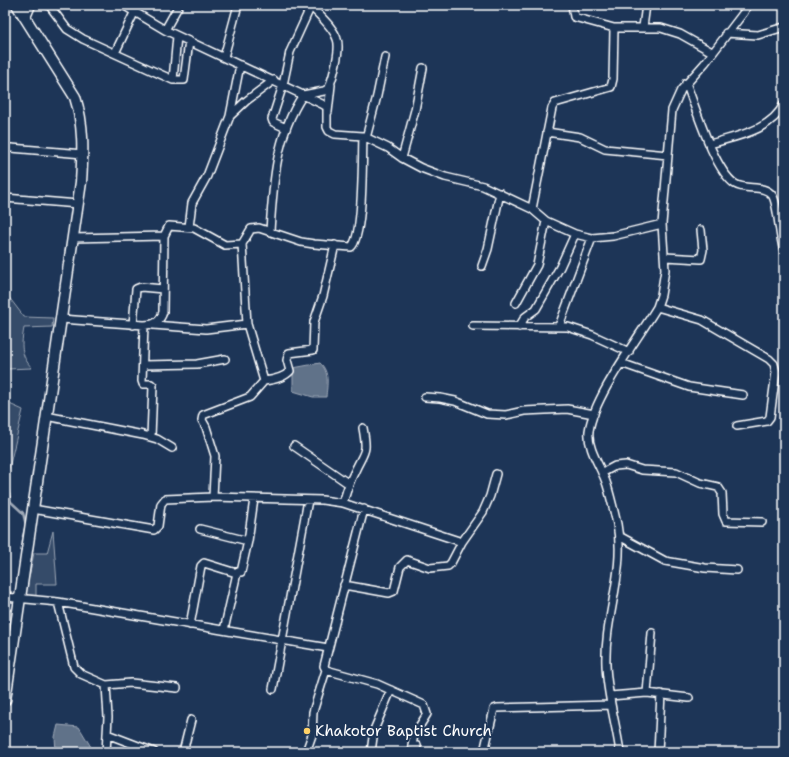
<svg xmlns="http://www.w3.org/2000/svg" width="789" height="757" font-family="'Shantell Sans',sans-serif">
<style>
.green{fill:#364b69;stroke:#9aa5b4}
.water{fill:#617289;stroke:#a0aab8}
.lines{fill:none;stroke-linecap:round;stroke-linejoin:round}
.stream{stroke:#a0aab8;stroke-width:2.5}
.street-casing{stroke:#fff;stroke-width:10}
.secondary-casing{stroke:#fff;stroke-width:13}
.street{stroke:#1d3557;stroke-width:7}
.secondary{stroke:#1d3557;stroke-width:10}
.poi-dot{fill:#ffd166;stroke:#1d3557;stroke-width:1.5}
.labels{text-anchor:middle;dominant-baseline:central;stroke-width:4;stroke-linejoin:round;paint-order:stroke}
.poi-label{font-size:15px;fill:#fff;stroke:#1d3557;text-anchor:start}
</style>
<rect width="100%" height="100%" fill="#1d3557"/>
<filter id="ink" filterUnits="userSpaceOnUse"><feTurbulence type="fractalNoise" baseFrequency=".025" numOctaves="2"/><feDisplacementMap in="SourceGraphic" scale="8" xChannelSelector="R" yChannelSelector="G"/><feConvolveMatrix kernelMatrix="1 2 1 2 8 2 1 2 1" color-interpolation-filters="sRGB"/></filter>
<g filter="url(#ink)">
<!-- green -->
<path class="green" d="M 5,292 L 24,317 L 53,318 L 52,327 L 24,328 C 21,345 20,355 32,368 L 7,369 L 5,375 Z
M 5,402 L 23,410 L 5,485 Z
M 53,531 L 57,584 L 36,584 L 36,600 L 25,595 L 34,553 L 47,553 Z"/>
<!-- water -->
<path class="water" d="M 320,363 C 330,372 327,385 326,397 L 313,397 L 293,391 L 293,368 Z
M 58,725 L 79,727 L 94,752 L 56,752 L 55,737 Z"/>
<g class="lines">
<!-- stream -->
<path class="stream" d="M 5,486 L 8,490 L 11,502 L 23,513 L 26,525 L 23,536
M 5,592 L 11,592
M 5,604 L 12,611 L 12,619
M 5,664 L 9,639"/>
<!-- street casing -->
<g class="street-casing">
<path id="street" d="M 49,5 L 67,29 L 83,39 L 173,80 L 184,80 L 189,41
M 123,5 L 165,30 L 322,104 L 327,107 L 327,127 L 329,131 L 335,134 L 363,136 L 388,148 L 402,158 L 421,168 L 445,177 L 483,186 L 532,209 L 546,221 L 575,234 L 592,238 L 613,236 L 662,224
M 572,5 L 574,17 L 614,28 L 661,28 L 680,34 L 712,52
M 643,27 L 646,5
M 165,30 L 179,5
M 726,33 L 758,35 L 784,27
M 115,53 L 134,13
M 224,57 L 238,5
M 173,80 L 177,36
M 686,83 C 696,108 714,170 735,184 C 746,191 764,184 772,195 C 778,202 779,237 784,251
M 328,112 L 331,85
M 230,116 L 240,65
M 286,128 L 273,122 L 272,119 L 283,85 L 290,52 L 311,6
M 547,132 L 580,137 L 605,149 L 668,155
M 366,138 L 377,96 L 385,57
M 710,144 C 736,136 771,131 784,104
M 11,148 L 83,154
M 402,158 L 415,110 L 423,68
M 5,198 L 78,204
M 532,209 L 552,108 L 555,103 L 611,87 L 613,79 L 614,28
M 189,227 L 192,203 L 207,176 L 230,116 L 246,101 L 274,80
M 270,231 C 273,183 276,135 303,95 L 324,91 L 329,88 C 333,77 341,49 337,39 C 333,26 318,15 310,5
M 73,238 L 164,236
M 665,257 L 701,259 L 703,250 L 701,230
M 482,266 L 488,249 L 500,193
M 516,303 L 537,265 L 546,221
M 657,307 L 702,320 L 769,359 L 774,364 L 776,372 L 770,417 L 767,421 L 737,426
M 61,319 L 144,325 C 154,325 160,322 163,312 L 164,236 L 169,226 L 194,228 L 225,245 L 242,244 L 251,229 L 259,228 L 301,242 L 314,244 L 351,247 C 364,237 362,156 363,136
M 133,325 L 136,289 L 141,287 L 163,289
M 144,325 L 142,381 L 143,384 L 151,384 L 153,386 L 151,437
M 153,325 L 206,329 L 247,324
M 473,326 L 568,327 L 592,335 L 629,352
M 559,326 L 592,238
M 519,327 L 525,317 L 536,309 L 560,267 L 575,234
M 621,363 L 689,387 L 743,395
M 143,365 L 197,364 L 225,359
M 264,381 C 273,380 284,378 290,371 L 287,360 L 289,353 L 313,350 L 314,322 L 323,296 L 335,245
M 425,397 L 440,398 L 455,401 L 487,414 L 506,415 L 524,411 L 567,409 L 594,414
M 46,416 L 143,435 L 157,439 L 172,448
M 294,446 L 349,484
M 602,473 L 615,466 L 626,465 L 642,470 L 676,472 L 700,483 L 718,487 L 722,493 L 723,514 L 726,521 L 762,522
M 213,497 L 215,456 L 206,427 L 202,420 L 203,415 L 250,397 L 264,381 L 247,324 L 242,244
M 343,503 C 346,493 349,482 354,473 C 364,450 368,455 363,428
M 33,509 L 154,530 L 158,526 L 161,504 L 165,499 L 213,497 L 322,500 L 343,503 L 462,542
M 364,509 L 324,666 L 326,670 L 377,684 L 424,705 L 427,714 L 414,735 L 412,745 L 417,746 L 415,752
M 200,529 L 248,541
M 619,536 L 665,561 L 705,568 L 737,570
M 344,585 L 389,593 L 394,591 L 400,567 L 407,560 L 430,568 L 448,566 L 451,563 L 462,542 L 483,512 L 490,496 L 496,474
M 5,597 L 58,602 L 328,648
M 58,602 L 74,667 L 81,674 L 106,685 L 108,717 L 106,752
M 190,625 L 201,566 L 204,563 L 233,572 L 241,572 L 248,541 L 254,499
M 224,630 L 237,573
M 106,685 L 131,683 L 177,688
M 273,689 L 308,500
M 647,693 L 652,633
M 610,696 L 647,693 L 689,698
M 107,734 L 154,752
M 183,752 L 191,720
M 306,752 L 312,735 L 313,712 L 326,670
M 371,752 L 374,730 L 391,690
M 484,752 L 494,709 L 497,708 L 611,705
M 620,752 C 616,723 607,695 606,665 C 604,618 626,571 617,524 C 614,511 611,498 607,485 C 602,468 587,450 589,431 C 594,396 638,339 657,307 L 661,295 L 665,270 L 662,224 L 672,110 L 681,90 L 705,63 L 744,12 L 747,5
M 658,752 L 661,694"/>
</g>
<!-- secondary casing -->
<g class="secondary-casing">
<path id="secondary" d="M 25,17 L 30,5
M 5,700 L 81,182 C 83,152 84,125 75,97 L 17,5"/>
</g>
<!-- street -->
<use href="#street" class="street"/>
<!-- secondary -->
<use href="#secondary" class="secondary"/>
</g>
</g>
<!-- markers -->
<circle class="poi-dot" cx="307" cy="731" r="4"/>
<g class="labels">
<!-- poi labels -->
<g class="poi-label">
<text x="315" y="731">Khakotor Baptist Church</text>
</g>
</g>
<!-- margin -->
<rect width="789" height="757" fill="none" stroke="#1d3557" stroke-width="20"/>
<rect x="10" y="10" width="769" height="737" fill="none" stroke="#fff" stroke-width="1.5" filter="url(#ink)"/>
</svg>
